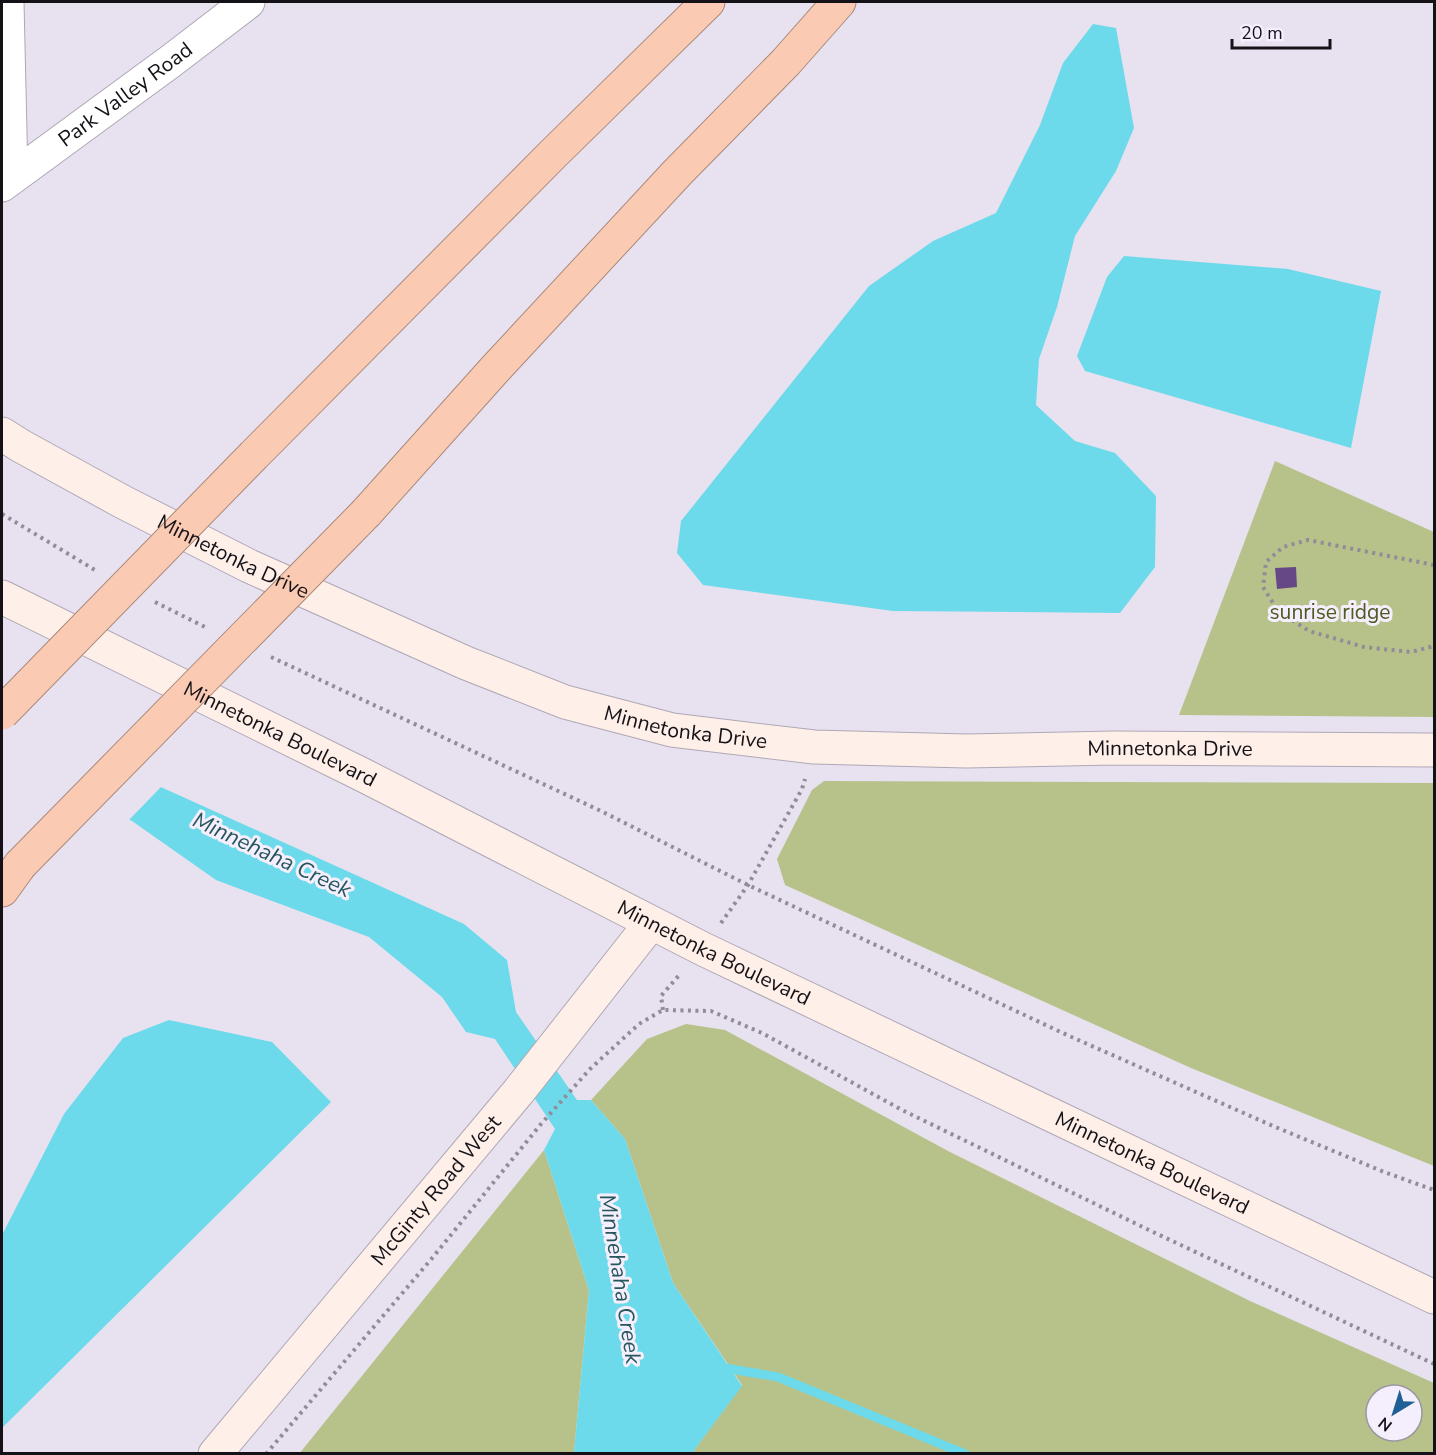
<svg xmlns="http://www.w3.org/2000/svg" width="1436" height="1455" font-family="'Nunito Sans',sans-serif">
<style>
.green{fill:#b7c28a;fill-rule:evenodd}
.water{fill:#6cdaea}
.pier{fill:#e8e1f0}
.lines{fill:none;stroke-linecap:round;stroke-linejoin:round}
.stream{stroke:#6cdaea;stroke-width:9}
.building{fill:#674886}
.street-casing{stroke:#aea8b6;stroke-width:35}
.secondary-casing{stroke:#aea8b6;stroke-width:35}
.highway-casing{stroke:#aa8a7c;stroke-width:35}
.path{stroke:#918c97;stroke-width:4;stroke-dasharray:3 4.5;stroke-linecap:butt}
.street{stroke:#fff;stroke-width:33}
.secondary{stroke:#feefe8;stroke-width:33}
.highway{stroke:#facbb2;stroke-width:33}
.highway-bridge-casing{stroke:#aa8a7c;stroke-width:35;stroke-linecap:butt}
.highway-bridge{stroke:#facbb2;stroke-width:33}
.labels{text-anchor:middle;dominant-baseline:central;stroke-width:6;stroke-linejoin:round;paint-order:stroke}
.street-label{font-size:21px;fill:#151217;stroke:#f5effd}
.park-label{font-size:21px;fill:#515921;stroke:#f5effd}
.water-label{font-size:22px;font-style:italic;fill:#26565d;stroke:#f5effd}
</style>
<rect width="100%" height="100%" fill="#e8e1f0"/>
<!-- green -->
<path class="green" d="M 1275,461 L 1434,532 L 1434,717 L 1179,715 Z
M 824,781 L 1434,783 L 1434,1166 L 1191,1068 L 785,885 L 777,859 L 812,790 Z
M 686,1024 L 725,1030 L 948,1151 L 1250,1301 L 1434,1383 L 1434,1453 L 692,1453 L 742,1385 L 673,1283 L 625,1139 L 591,1100 L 647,1039 ZM 1376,1395 L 1412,1395 L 1412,1431 L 1376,1431 Z
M 544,1150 L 589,1290 L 574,1453 L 299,1454 Z"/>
<!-- water -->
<path class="water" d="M 1093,24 L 1116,28 L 1134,128 L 1116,171 L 1075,236 L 1057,307 L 1039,359 L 1036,405 L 1075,441 L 1115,453 L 1156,496 L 1155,567 L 1120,613 L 893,611 L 703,585 L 677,553 L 681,521 L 869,286 L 933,241 L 996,213 L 1040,125 L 1063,63 Z
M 1124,256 L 1288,269 L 1381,291 L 1351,448 L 1085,371 L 1077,356 L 1107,277 Z
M 2,701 L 163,788 L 464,924 L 507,960 L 516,1012 L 577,1100 L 591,1100 L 625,1139 L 673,1283 L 742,1386 L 692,1453 L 574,1453 L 589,1290 L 544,1150 L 555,1129 L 495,1039 L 466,1032 L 442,997 L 369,937 L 216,880 L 132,821 L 2,758 Z
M 169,1020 L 272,1042 L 331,1102 L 2,1428 L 2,1235 L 64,1114 L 123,1038 Z"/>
<!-- pier -->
<path class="pier" d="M 2,698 L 3,698 L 163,785 L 127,822 L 2,761 Z"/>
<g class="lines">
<!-- stream -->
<path class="stream" d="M 719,1367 L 778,1377 L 965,1454"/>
</g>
<!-- building -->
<path class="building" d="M 1296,567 L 1297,587 L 1277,589 L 1275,568 Z"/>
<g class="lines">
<!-- street casing -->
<g class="street-casing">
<g id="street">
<path d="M 7,2 L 11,177"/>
<path id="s1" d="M 2,185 L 171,61 L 248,2"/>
</g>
</g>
<!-- secondary casing -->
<g class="secondary-casing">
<g id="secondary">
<path id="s2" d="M 2,434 L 21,446 L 123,502 L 249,566 L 466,663 L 565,702 L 672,730 L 814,747 L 966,751 L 1114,748 L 1434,750"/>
<path id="s3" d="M 2,597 L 363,775 L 703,949 L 1434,1297"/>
<path id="s4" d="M 215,1454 L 519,1091 L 651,923"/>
</g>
</g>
<!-- highway casing -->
<g class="highway-casing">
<path id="highway" d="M 254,455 L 553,154 L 708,2
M 366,513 L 496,368 L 677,173 L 786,62 L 839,2
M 2,890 L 20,865"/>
</g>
<!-- path -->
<path class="path" d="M 2,514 L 95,570
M 1434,565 L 1308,540 L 1283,547 L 1266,562 L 1263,587 L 1278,611 L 1309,631 L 1364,647 L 1411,652 L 1434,646
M 155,602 L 207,628
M 271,657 L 601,811 L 748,885 L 1067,1035 L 1273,1126 L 1384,1172 L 1434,1190
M 721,923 L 748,885 L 802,789 L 805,779
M 663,1010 L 661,996 L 681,973
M 266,1454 L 433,1257 L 541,1124 L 590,1069 L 639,1024 L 663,1010 L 711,1011 L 762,1033 L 902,1110 L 1151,1231 L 1434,1364"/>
<!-- street -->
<use href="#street" class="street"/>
<!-- secondary -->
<use href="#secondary" class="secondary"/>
<!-- highway -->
<use href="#highway" class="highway"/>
<!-- highway-bridge casing -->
<g class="highway-bridge-casing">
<path id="highway-bridge" d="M 2,713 L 254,455
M 20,865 L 366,513"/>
</g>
<!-- highway-bridge -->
<use href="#highway-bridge" class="highway-bridge"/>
</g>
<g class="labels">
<!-- street labels -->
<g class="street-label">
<text stroke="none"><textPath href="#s1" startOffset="153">Park Valley Road</textPath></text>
<text stroke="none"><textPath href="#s2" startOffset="262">Minnetonka Drive</textPath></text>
<text stroke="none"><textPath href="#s2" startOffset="748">Minnetonka Drive</textPath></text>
<text stroke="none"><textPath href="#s3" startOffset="310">Minnetonka Boulevard</textPath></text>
<text stroke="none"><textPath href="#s2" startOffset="1234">Minnetonka Drive</textPath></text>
<text stroke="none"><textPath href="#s3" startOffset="796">Minnetonka Boulevard</textPath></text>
<text stroke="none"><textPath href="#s3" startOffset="1282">Minnetonka Boulevard</textPath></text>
<text stroke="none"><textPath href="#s4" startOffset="344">McGinty Road West</textPath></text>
</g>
<!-- park labels -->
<g class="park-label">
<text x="1330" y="612">sunrise ridge</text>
</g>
<!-- water labels -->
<g class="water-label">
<text transform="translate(272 855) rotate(25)">Minnehaha Creek</text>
<text transform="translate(620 1279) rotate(81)">Minnehaha Creek</text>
</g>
</g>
<!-- border -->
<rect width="1436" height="1455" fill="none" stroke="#151217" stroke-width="6"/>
<!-- north arrow -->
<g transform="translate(1394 1413) rotate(218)"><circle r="28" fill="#f5effd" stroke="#9b97a1" stroke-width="1.5"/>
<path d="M0-4.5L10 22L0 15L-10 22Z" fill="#205f95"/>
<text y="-9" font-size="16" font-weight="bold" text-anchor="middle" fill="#151217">N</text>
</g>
<!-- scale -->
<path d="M1232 39v9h98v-9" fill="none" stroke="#151217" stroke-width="3"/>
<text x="1241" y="39" font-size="18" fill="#151217" stroke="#f5effd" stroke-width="4.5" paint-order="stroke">20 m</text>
</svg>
